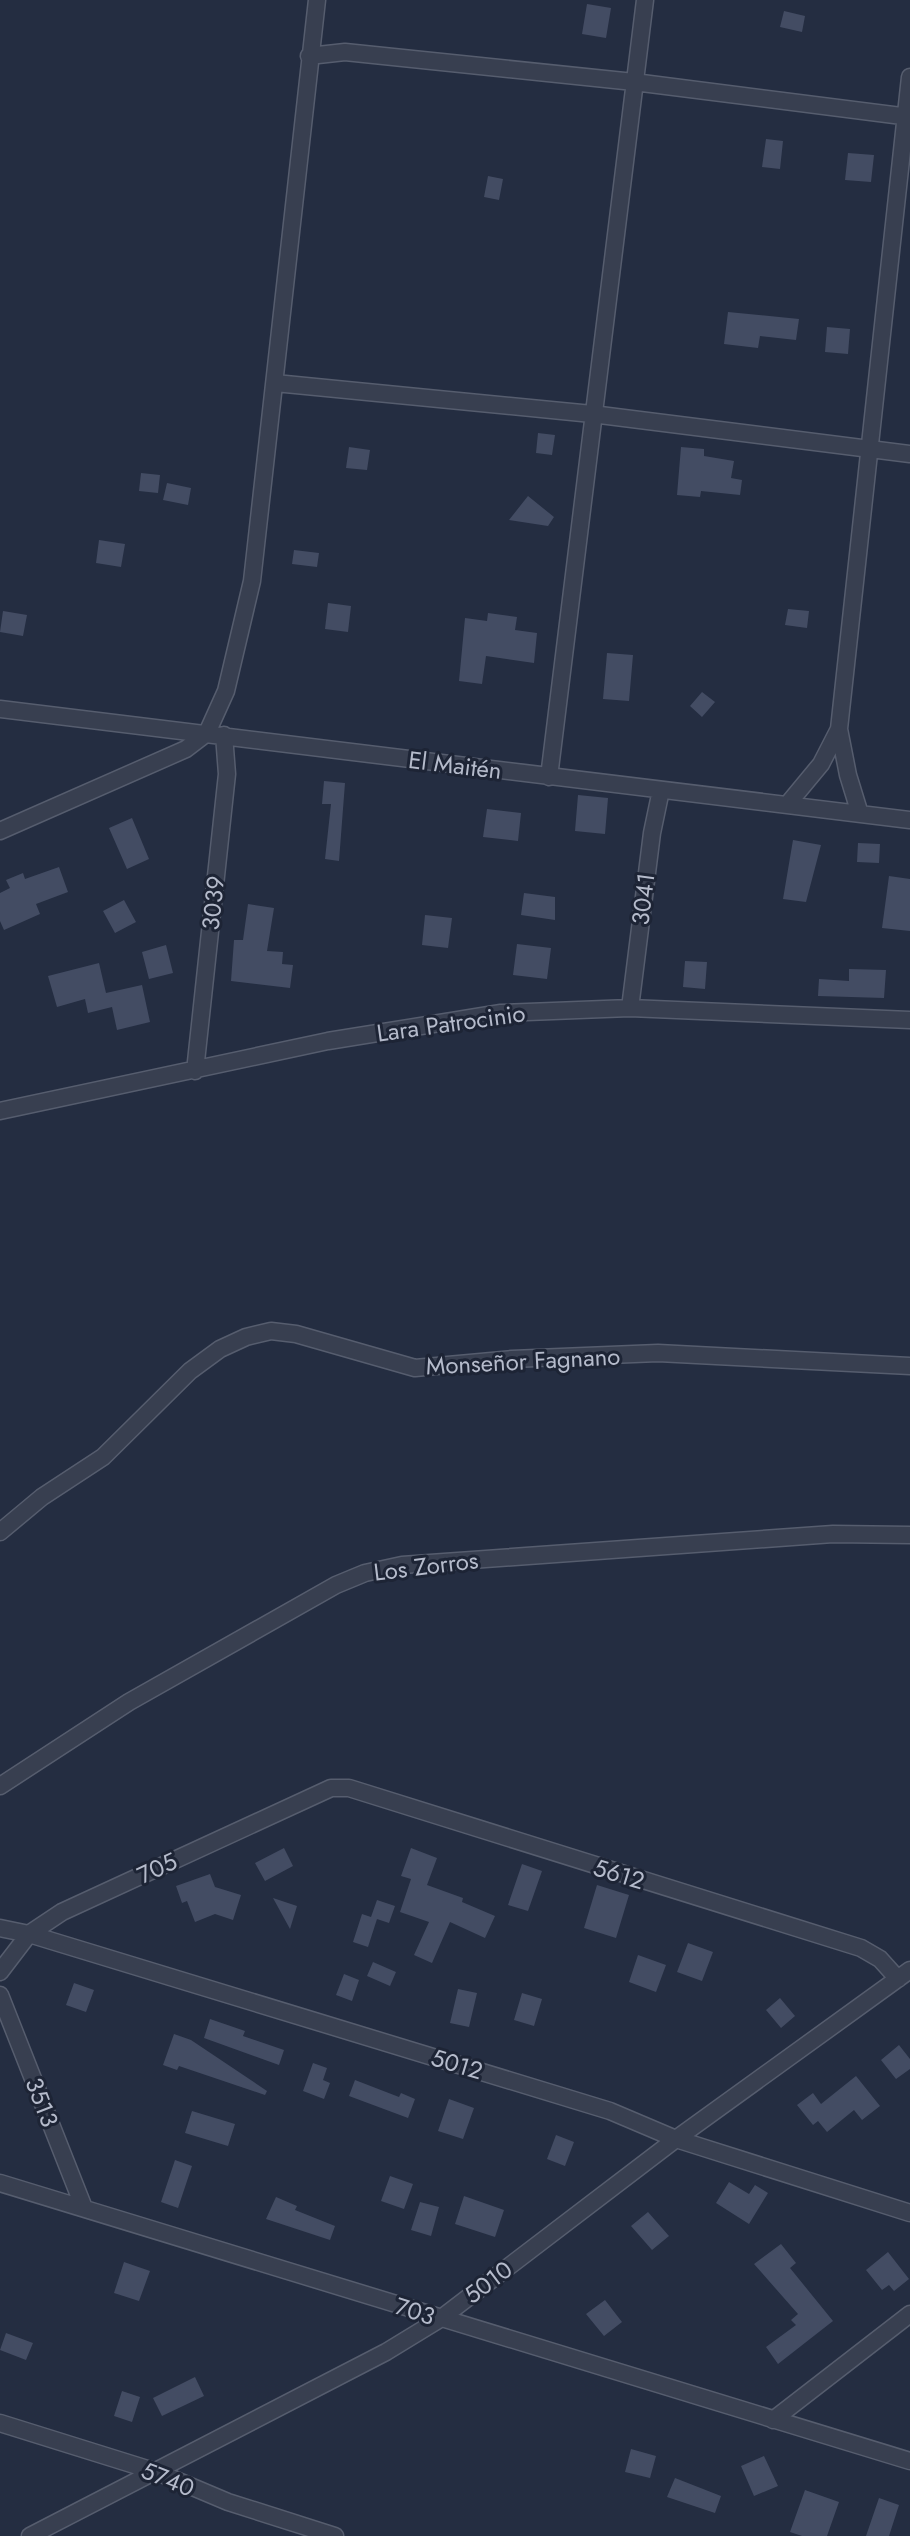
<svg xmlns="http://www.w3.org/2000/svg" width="910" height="2536" font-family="Jost,sans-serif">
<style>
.building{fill:#434c63}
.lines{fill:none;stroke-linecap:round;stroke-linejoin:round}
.street-casing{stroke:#565d6e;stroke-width:19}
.street{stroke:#383f50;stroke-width:16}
.labels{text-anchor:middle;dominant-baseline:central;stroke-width:6;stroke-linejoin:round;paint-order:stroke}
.street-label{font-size:24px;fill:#b5bbcb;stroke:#1d2435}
</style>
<rect width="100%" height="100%" fill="#242d41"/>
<!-- building -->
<path class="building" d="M 587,4 L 611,8 L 606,38 L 582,34 Z
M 784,11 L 805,16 L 802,32 L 780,27 Z
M 766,139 L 783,141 L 780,169 L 762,167 Z
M 848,153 L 874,155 L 871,182 L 845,180 Z
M 488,176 L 503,179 L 499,200 L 484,197 Z
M 728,312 L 799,319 L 796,340 L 760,336 L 758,348 L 724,344 Z
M 827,327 L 850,329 L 848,354 L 825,352 Z
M 538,433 L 555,435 L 552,455 L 536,453 Z
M 349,447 L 370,450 L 367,470 L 346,468 Z
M 681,447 L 704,449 L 704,456 L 734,461 L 731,478 L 742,480 L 740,495 L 701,491 L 700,497 L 677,495 Z
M 141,473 L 160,475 L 158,493 L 139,491 Z
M 167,483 L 191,488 L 188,505 L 163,500 Z
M 528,496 L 554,517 L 548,526 L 509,520 Z
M 99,540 L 125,544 L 121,567 L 96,563 Z
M 294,550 L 319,553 L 317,567 L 292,564 Z
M 328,603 L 351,606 L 348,632 L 325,629 Z
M 788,609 L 809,611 L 807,628 L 785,625 Z
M 3,611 L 27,615 L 23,636 L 0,632 Z
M 488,613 L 517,617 L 515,630 L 537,633 L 534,663 L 486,656 L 482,684 L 459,681 L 465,618 L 487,621 Z
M 607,653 L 633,655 L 629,701 L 603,699 Z
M 702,692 L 715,702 L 702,717 L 690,706 Z
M 324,781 L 345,783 L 339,861 L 325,859 L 331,804 L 322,804 Z
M 578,795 L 608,798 L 605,834 L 575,831 Z
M 487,809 L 521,813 L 518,841 L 483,837 Z
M 132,818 L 149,859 L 127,869 L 109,828 Z
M 793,840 L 821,845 L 806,902 L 783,899 Z
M 858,843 L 880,844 L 879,863 L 857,862 Z
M 59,867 L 68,892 L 36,904 L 40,914 L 4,930 L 0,921 L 0,893 L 10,888 L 6,880 L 23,873 L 25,879 Z
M 889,876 L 910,879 L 910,931 L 882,928 Z
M 524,893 L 555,897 L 555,920 L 521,915 Z
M 124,900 L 136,922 L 115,933 L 103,911 Z
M 248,904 L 274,908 L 267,951 L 283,952 L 282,964 L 293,965 L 290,988 L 231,981 L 234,940 L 243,940 Z
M 425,915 L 452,918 L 448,948 L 422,945 Z
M 517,944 L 551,948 L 547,979 L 513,975 Z
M 166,945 L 173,973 L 149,979 L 142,952 Z
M 685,961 L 707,962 L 705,989 L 683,987 Z
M 99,963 L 106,993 L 142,985 L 150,1022 L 117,1030 L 112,1007 L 88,1013 L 85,999 L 57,1007 L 48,976 Z
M 849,969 L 886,970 L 884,998 L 818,996 L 819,979 L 849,981 Z
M 284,1848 L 293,1866 L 265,1881 L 255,1863 Z
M 411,1848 L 437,1858 L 427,1885 L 463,1898 L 462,1902 L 495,1916 L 485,1938 L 450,1922 L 432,1963 L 414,1955 L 429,1922 L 400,1912 L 411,1879 L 401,1876 Z
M 522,1864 L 542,1871 L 528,1911 L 508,1905 Z
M 210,1874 L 215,1887 L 241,1895 L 233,1920 L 215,1914 L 195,1922 L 187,1901 L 182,1903 L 176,1886 Z
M 597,1885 L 629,1895 L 616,1938 L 584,1928 Z
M 273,1898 L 297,1906 L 290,1929 Z
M 377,1900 L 395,1906 L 389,1923 L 371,1917 Z
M 362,1914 L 377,1919 L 368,1947 L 353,1942 Z
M 688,1943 L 713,1952 L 702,1981 L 677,1972 Z
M 638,1955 L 666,1965 L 656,1992 L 629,1982 Z
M 373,1962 L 396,1972 L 390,1986 L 367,1976 Z
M 344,1974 L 359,1980 L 352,2001 L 336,1995 Z
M 74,1983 L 94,1990 L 86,2012 L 66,2005 Z
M 458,1989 L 477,1993 L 469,2027 L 450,2023 Z
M 522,1993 L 542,1999 L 534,2026 L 514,2020 Z
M 780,1998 L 795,2016 L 781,2028 L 766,2010 Z
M 210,2019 L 245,2031 L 243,2036 L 284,2050 L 279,2065 L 204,2038 Z
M 174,2034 L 191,2040 L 267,2091 L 265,2095 L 179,2066 L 177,2070 L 163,2065 Z
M 899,2045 L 910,2059 L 910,2069 L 896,2079 L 881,2060 Z
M 313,2063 L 327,2068 L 323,2080 L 330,2083 L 324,2099 L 303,2091 Z
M 856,2076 L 880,2106 L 862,2120 L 854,2110 L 827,2132 L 818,2121 L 813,2125 L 797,2105 L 813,2093 L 821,2104 Z
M 355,2080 L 399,2097 L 401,2093 L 415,2099 L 408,2118 L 349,2096 Z
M 449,2099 L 474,2108 L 463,2139 L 438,2131 Z
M 192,2111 L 235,2124 L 228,2146 L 185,2133 Z
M 556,2135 L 574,2142 L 565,2166 L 547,2159 Z
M 175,2160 L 192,2166 L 178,2208 L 161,2202 Z
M 390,2176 L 413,2184 L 404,2209 L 381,2201 Z
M 729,2182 L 749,2194 L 755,2185 L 768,2193 L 749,2224 L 716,2203 Z
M 464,2196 L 504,2210 L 495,2237 L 455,2224 Z
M 276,2197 L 297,2206 L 295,2210 L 335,2226 L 330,2240 L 266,2219 Z
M 420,2202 L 439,2207 L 431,2236 L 411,2230 Z
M 648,2212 L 669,2236 L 652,2250 L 631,2226 Z
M 781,2244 L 796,2263 L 790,2268 L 833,2321 L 778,2364 L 766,2347 L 796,2325 L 791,2320 L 798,2314 L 754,2264 Z
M 888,2252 L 909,2279 L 894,2291 L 889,2285 L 882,2290 L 866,2270 Z
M 124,2262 L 150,2271 L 139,2301 L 114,2293 Z
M 605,2300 L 622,2322 L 604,2336 L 586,2314 Z
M 6,2333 L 33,2343 L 26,2360 L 0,2350 Z
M 195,2377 L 204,2396 L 162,2416 L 153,2398 Z
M 122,2391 L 140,2397 L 132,2422 L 114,2416 Z
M 631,2449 L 656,2456 L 650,2478 L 625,2472 Z
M 764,2456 L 778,2486 L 754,2496 L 741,2466 Z
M 675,2478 L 721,2496 L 715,2513 L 667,2497 Z
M 805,2490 L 839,2502 L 827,2536 L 802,2536 L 790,2532 Z
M 879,2498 L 899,2505 L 889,2536 L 866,2536 Z"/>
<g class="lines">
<!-- street casing -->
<g class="street-casing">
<path id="street" d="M 309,56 L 345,52 L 634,82 L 910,117
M 275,383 L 592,414 L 910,454
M 0,709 L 910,820
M 549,777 L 645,0
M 787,805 L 821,764 L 839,729
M 860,814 L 848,775 L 839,729 L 910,77
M 0,831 L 186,749 L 207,733 L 226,691 L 252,581 L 317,0
M 630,1008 L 652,833 L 661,790
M 195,1071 L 227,774 L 224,735
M 0,1111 L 328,1041 L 501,1013 L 630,1008 L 910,1020
M 0,1532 L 42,1497 L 103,1457 L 190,1371 L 220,1349 L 246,1337 L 271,1331 L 296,1334 L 415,1368 L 512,1359 L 658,1353 L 910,1366
M 0,1786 L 129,1702 L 336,1585 L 365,1573 L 402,1565 L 833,1534 L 910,1535
M 0,1928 L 29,1934 L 610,2111 L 676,2139 L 910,2213
M 0,1972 L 29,1934 L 62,1912 L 331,1788 L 349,1788 L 861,1948 L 880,1959 L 898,1979
M 0,1995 L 84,2208
M 0,2183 L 910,2461
M 773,2420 L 910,2314
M 0,2423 L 157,2472 L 228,2502 L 335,2536
M 30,2536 L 386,2352 L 440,2319 L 676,2139 L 910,1970"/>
</g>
<!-- street -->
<use href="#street" class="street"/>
</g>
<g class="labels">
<!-- street labels -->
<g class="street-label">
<text transform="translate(455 765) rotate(7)">El Maitén</text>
<text transform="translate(643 899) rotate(-83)">3041</text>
<text transform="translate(213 903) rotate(-84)">3039</text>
<text transform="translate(451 1023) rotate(-8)">Lara Patrocinio</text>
<text transform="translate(523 1361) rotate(-3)">Monseñor Fagnano</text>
<text transform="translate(426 1566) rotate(-7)">Los Zorros</text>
<text transform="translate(157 1868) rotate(-25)">705</text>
<text transform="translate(619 1874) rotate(17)">5612</text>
<text transform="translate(457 2064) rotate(17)">5012</text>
<text transform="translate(42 2102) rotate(69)">3513</text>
<text transform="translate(488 2282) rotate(-37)">5010</text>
<text transform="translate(415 2311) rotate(18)">703</text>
<text transform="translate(168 2479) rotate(22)">5740</text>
</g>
</g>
</svg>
